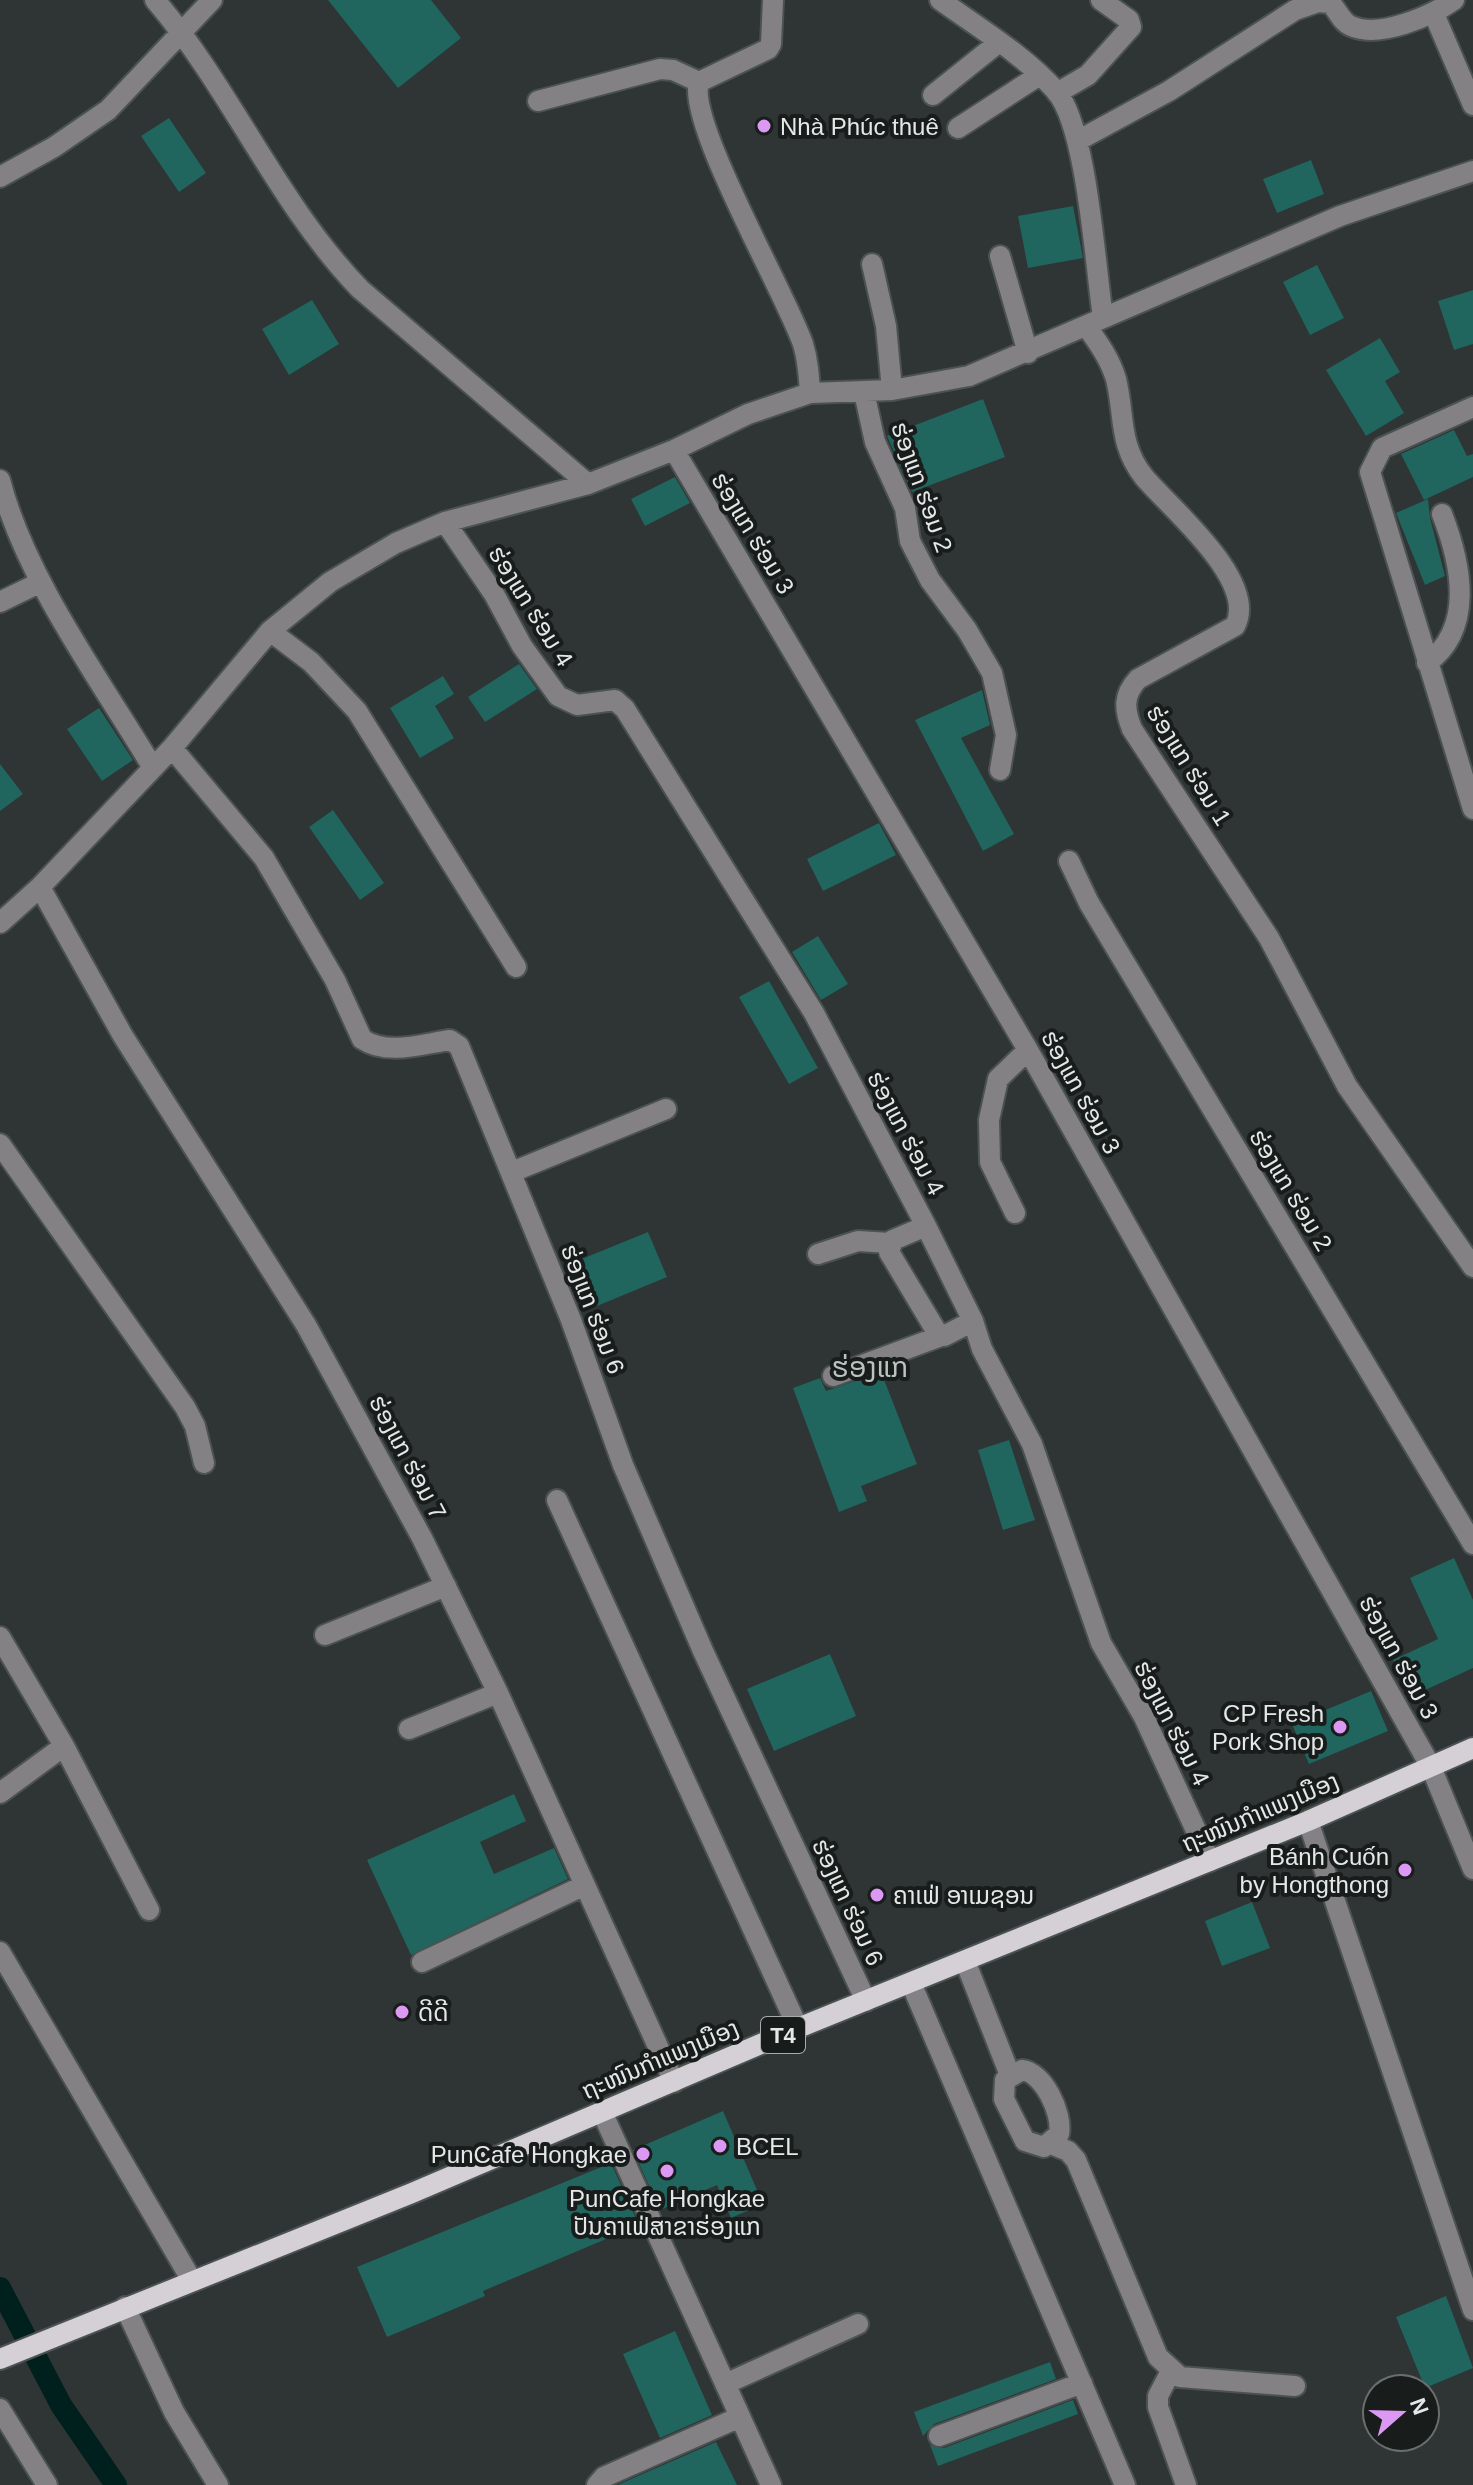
<svg xmlns="http://www.w3.org/2000/svg" width="1473" height="2485" font-family="Arial,'Noto Sans Lao',sans-serif">
<style>
.lines{fill:none;stroke-linecap:round;stroke-linejoin:round}
.canal{stroke:#00201d;stroke-width:22}
.building{fill:#20655e}
.minor-casing{stroke:#4b5251;stroke-width:24}
.major-casing{stroke:#4b5251;stroke-width:24}
.minor{stroke:#838184;stroke-width:20}
.major{stroke:#d4d0d5;stroke-width:20}
.poi-dot{fill:#dc99f4;stroke:#181c1b;stroke-width:3}
.labels{text-anchor:middle;dominant-baseline:central;stroke-width:8;stroke-linejoin:round;paint-order:stroke}
.shield{fill:#181c1b;stroke:#a7abaa;stroke-width:2}
.shield-label{font-size:22px;font-weight:bold;fill:#e4e8e8}
.poi-label{font-size:24px;fill:#e4e8e8;stroke:#181c1b;text-anchor:start}
.street-label{font-size:24px;fill:#e4e8e8;stroke:#181c1b}
.quarter-label{font-size:28px;fill:#bac3c2;stroke:#181c1b}
</style>
<rect width="100%" height="100%" fill="#2e3534"/>
<g class="lines">
<!-- canal -->
<path class="canal" d="M 0,2288 L 61,2405 L 116,2485"/>
</g>
<!-- building -->
<path class="building" d="M 328,0 L 431,0 L 461,38 L 398,88 Z
M 169,118 L 206,173 L 179,192 L 141,136 Z
M 1311,160 L 1324,194 L 1277,213 L 1263,179 Z
M 1073,206 L 1083,258 L 1028,268 L 1018,216 Z
M 1317,265 L 1344,318 L 1310,335 L 1283,282 Z
M 1473,290 L 1473,344 L 1454,350 L 1438,301 Z
M 312,300 L 339,344 L 289,375 L 262,329 Z
M 1380,338 L 1400,372 L 1385,381 L 1404,413 L 1366,436 L 1326,370 Z
M 983,399 L 1005,457 L 912,492 L 887,436 Z
M 1454,430 L 1467,456 L 1473,454 L 1473,477 L 1424,500 L 1401,454 Z
M 675,477 L 690,503 L 645,526 L 631,499 Z
M 1428,499 L 1430,518 L 1445,576 L 1425,585 L 1396,513 Z
M 519,664 L 537,689 L 485,722 L 468,697 Z
M 443,676 L 454,694 L 435,706 L 454,738 L 420,758 L 390,708 Z
M 982,690 L 990,725 L 961,738 L 1014,834 L 983,851 L 915,720 Z
M 99,708 L 133,760 L 102,781 L 67,729 Z
M 0,764 L 23,794 L 0,811 Z
M 333,810 L 384,883 L 360,900 L 309,827 Z
M 879,823 L 896,855 L 823,891 L 807,859 Z
M 818,936 L 848,984 L 821,1000 L 792,952 Z
M 769,981 L 818,1068 L 789,1084 L 739,997 Z
M 648,1232 L 667,1277 L 585,1311 L 567,1265 Z
M 881,1372 L 917,1464 L 861,1486 L 867,1501 L 839,1512 L 793,1388 L 820,1378 L 826,1391 Z
M 1009,1440 L 1035,1520 L 1003,1530 L 978,1450 Z
M 1454,1558 L 1473,1600 L 1473,1668 L 1410,1697 L 1393,1660 L 1438,1639 L 1410,1578 Z
M 830,1654 L 856,1716 L 774,1751 L 747,1689 Z
M 1371,1691 L 1388,1731 L 1309,1764 L 1292,1724 Z
M 514,1794 L 526,1821 L 480,1842 L 494,1874 L 554,1848 L 568,1879 L 411,1955 L 367,1860 Z
M 1252,1902 L 1270,1948 L 1222,1966 L 1205,1921 Z
M 723,2111 L 763,2204 L 731,2218 L 717,2185 L 660,2210 L 633,2150 Z
M 611,2163 L 639,2225 L 483,2291 L 485,2296 L 387,2337 L 357,2267 Z
M 1446,2296 L 1473,2368 L 1425,2388 L 1396,2317 Z
M 675,2331 L 712,2415 L 660,2438 L 623,2354 Z
M 1050,2362 L 1056,2379 L 934,2424 L 923,2436 L 914,2412 Z
M 1073,2400 L 1078,2414 L 938,2466 L 930,2445 L 944,2448 Z
M 716,2442 L 737,2485 L 618,2485 L 622,2483 Z"/>
<g class="lines">
<!-- minor casing -->
<g class="minor-casing">
<path id="minor" d="M 155,0 C 232,90 277,203 360,289 L 588,484
M 940,0 C 979,28 1024,55 1056,91 C 1087,127 1095,265 1103,317
M 1434,14 L 1473,105
M 699,82 C 686,121 786,294 803,344 C 808,360 809,376 810,393
M 1057,93 L 1088,75 L 1131,27 L 1129,20 L 1101,0
M 933,95 L 998,43
M 538,101 L 660,69 L 673,70 L 699,82 L 768,49 L 771,44 L 773,0
M 958,128 L 1038,76
M 1079,140 L 1169,91 L 1295,10 L 1318,2 L 1330,3 C 1338,10 1341,22 1351,26 C 1379,39 1431,16 1454,0
M 0,177 L 54,147 L 108,110 L 212,0
M 1000,256 L 1028,353
M 872,264 L 886,326 L 892,390
M 1086,326 C 1098,342 1110,359 1116,379 C 1125,415 1118,444 1144,477 C 1170,508 1259,581 1235,626 L 1138,679 C 1123,695 1124,709 1132,729 L 1269,938 L 1347,1086 L 1473,1267
M 864,392 L 875,442 L 905,508 L 910,541 L 930,580 L 967,630 L 992,673 L 1006,735 L 1000,770
M 1473,407 L 1382,448 L 1370,472 L 1473,809
M 674,450 L 1028,1050 L 1431,1767 L 1473,1869
M 0,480 C 25,578 101,681 153,768
M 445,522 L 494,594 L 522,646 L 558,696 L 577,705 L 615,700 L 625,709 L 814,1013 L 926,1226 L 973,1321 L 982,1349 L 1032,1444 L 1101,1643 L 1144,1717 L 1210,1861
M 0,602 L 41,582
M 270,631 L 311,662 L 357,711 L 516,967
M 1427,663 C 1473,630 1463,568 1442,514
M 172,748 L 264,858 L 335,980 L 362,1039 C 387,1056 422,1044 450,1040 L 459,1046 L 571,1320 L 623,1465 L 703,1651 L 866,2001
M 1069,861 L 1089,903 L 1473,1544
M 40,887 L 123,1036 L 306,1325 L 422,1538 L 498,1693 L 674,2082
M 0,923 L 40,887 L 172,748 L 270,631 L 330,582 L 396,543 L 445,522 L 588,484 L 674,450 L 748,414 L 810,393 L 892,390 L 969,376 L 1340,216 L 1473,171
M 0,1144 L 185,1407 L 195,1426 L 204,1463
M 512,1172 L 666,1109
M 1015,1213 L 990,1162 L 989,1120 L 998,1079 L 1028,1050
M 926,1226 L 893,1240 L 889,1252 L 938,1334 L 944,1336 L 973,1321
M 818,1254 L 858,1241 L 890,1243
M 833,1376 L 941,1336
M 557,1500 L 798,2028
M 325,1635 L 446,1586
M 0,1637 L 64,1746 L 149,1910
M 409,1729 L 498,1693
M 0,1793 L 64,1746
M 1308,1821 L 1473,2310
M 0,1952 L 191,2279
M 965,1961 L 1010,2075
M 422,1962 L 583,1886
M 911,1983 L 1125,2485
M 1022,2070 C 1043,2072 1063,2113 1059,2134 L 1044,2147 L 1025,2141 L 1004,2099 L 1005,2080 Z
M 602,2112 L 771,2485
M 1051,2144 L 1068,2151 L 1076,2160 L 1158,2357 L 1180,2377 L 1295,2386
M 125,2307 L 174,2412 L 218,2485
M 1171,2371 L 1158,2396 L 1158,2407 L 1186,2485
M 725,2384 L 858,2324
M 0,2409 L 47,2485
M 939,2436 L 1082,2383
M 597,2485 L 604,2477 L 740,2417"/>
</g>
<!-- major casing -->
<g class="major-casing">
<path id="major" d="M 0,2359 L 412,2193 L 798,2028 L 1308,1821 L 1473,1748"/>
</g>
<!-- minor -->
<use href="#minor" class="minor"/>
<!-- major -->
<use href="#major" class="major"/>
</g>
<!-- markers -->
<g class="poi-dot">
<circle cx="764" cy="126" r="8"/>
<circle cx="1340" cy="1727" r="8"/>
<circle cx="1405" cy="1870" r="8"/>
<circle cx="877" cy="1895" r="8"/>
<circle cx="402" cy="2012" r="8"/>
<circle cx="720" cy="2146" r="8"/>
<circle cx="643" cy="2154" r="8"/>
<circle cx="667" cy="2171" r="8"/>
</g>
<g class="labels">
<!-- shield labels -->
<rect class="shield" x="761" y="2017" width="44" height="36" rx="6"/>
<g class="shield-label">
<text x="783" y="2035">T4</text>
</g>
<!-- poi labels -->
<g class="poi-label">
<text x="780" y="126">Nhà Phúc thuê</text>
<text x="1324" y="1713" text-anchor="end">CP Fresh<tspan x="1324" dy="28">Pork Shop</tspan></text>
<text x="1389" y="1856" text-anchor="end">Bánh Cuốn<tspan x="1389" dy="28">by Hongthong</tspan></text>
<text x="893" y="1895">ຄາເຟ່ ອາເມຊອນ</text>
<text x="418" y="2012">ດີດີ</text>
<text x="736" y="2146">BCEL</text>
<text x="627" y="2154" text-anchor="end">PunCafe Hongkae</text>
<text x="667" y="2198" text-anchor="middle">PunCafe Hongkae<tspan x="667" dy="28">ປັນຄາເຟ່ສາຂາຮ່ອງແກ</tspan></text>
</g>
<!-- street labels -->
<g class="street-label">
<text transform="translate(922 487) rotate(70)">ຮ່ອງແກ ຮ່ອມ 2</text>
<text transform="translate(753 533) rotate(59)">ຮ່ອງແກ ຮ່ອມ 3</text>
<text transform="translate(531 606) rotate(58)">ຮ່ອງແກ ຮ່ອມ 4</text>
<text transform="translate(1189 765) rotate(58)">ຮ່ອງແກ ຮ່ອມ 1</text>
<text transform="translate(1081 1092) rotate(61)">ຮ່ອງແກ ຮ່ອມ 3</text>
<text transform="translate(906 1133) rotate(62)">ຮ່ອງແກ ຮ່ອມ 4</text>
<text transform="translate(1291 1190) rotate(59)">ຮ່ອງແກ ຮ່ອມ 2</text>
<text transform="translate(593 1309) rotate(69)">ຮ່ອງແກ ຮ່ອມ 6</text>
<text transform="translate(408 1457) rotate(62)">ຮ່ອງແກ ຮ່ອມ 7</text>
<text transform="translate(1399 1657) rotate(61)">ຮ່ອງແກ ຮ່ອມ 3</text>
<text transform="translate(1172 1723) rotate(63)">ຮ່ອງແກ ຮ່ອມ 4</text>
<text transform="translate(1260 1812) rotate(-23)">ຖະໜົນກຳແພງເມືອງ</text>
<text transform="translate(848 1902) rotate(65)">ຮ່ອງແກ ຮ່ອມ 6</text>
<text transform="translate(660 2059) rotate(-23)">ຖະໜົນກຳແພງເມືອງ</text>
</g>
<!-- quarter labels -->
<g class="quarter-label">
<text x="870" y="1367">ຮ່ອງແກ</text>
</g>
</g>
<!-- north arrow -->
<g transform="translate(1401 2413) rotate(70)"><circle r="38" fill="#181c1b" stroke="#6a6e6d" stroke-width="2"/>
<path d="M0-6L14 30L0 20L-14 30Z" fill="#dc99f4"/>
<text y="-12" font-size="22" font-weight="bold" text-anchor="middle" fill="#e4e8e8">N</text>
</g>
</svg>
